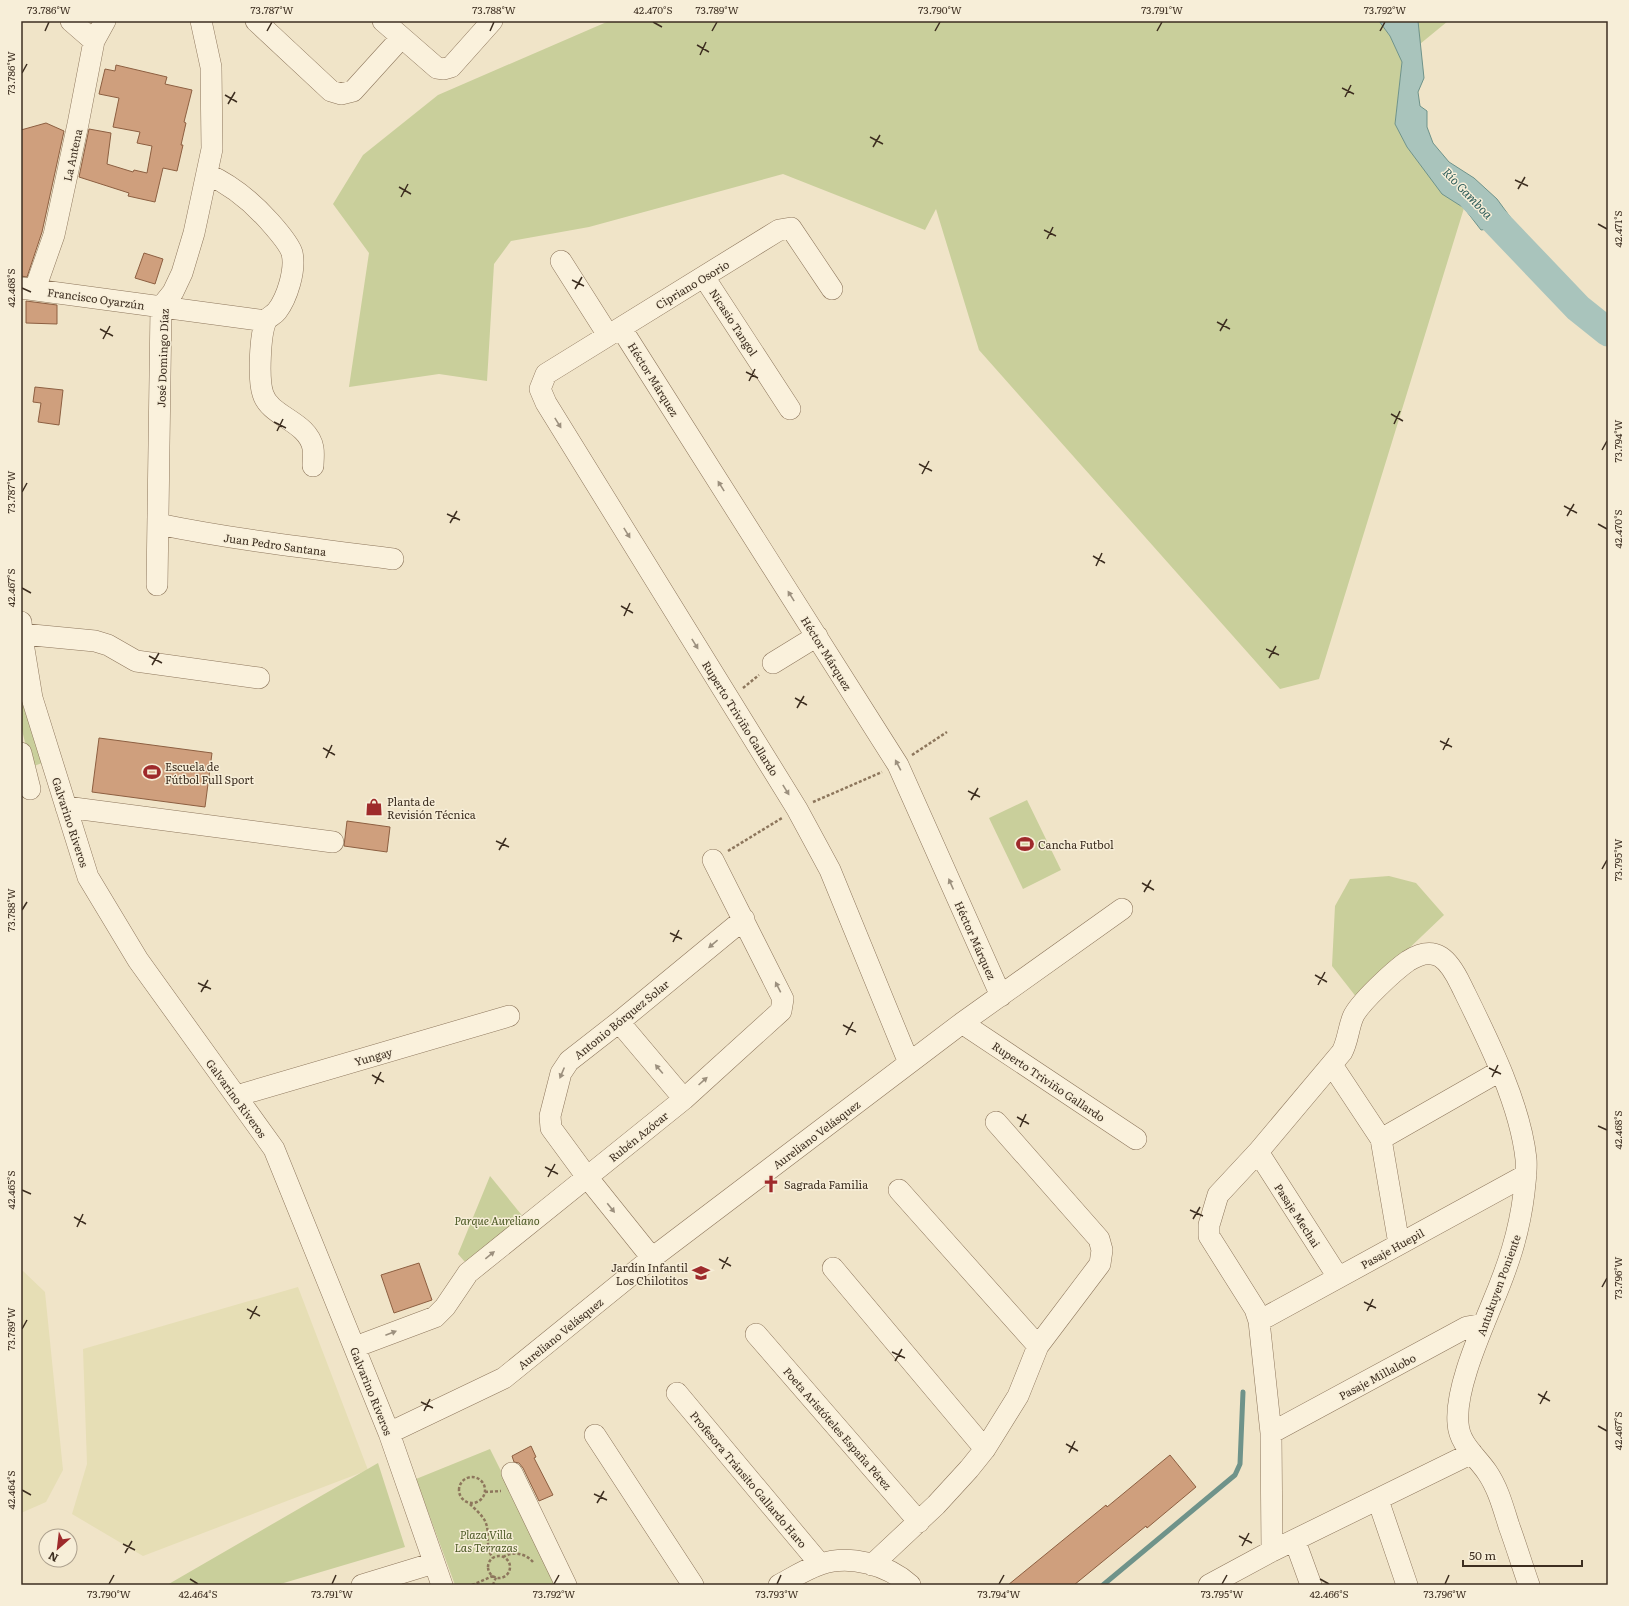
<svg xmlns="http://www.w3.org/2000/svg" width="1629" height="1606" font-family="Literata,serif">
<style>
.farmland{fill:#e6deb5}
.green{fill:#c9cf9b}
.water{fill:#a9c4bc;stroke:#6f938a}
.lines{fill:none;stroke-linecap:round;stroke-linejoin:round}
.stream{stroke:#6f938a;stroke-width:5}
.river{stroke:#a9c4bc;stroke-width:29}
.building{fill:#cf9f7d;stroke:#8d5f41}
.minor-casing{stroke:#8d765c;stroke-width:22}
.path{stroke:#8d765c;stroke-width:2.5;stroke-dasharray:3 2;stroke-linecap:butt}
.minor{stroke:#faf1dc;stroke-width:21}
.oneway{fill:#9c907e}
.ticks{fill:none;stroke:#3d2e20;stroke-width:1.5}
.labels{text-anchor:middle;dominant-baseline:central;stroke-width:3;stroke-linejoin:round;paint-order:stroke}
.street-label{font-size:11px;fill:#3d2e20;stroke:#f7eed8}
.poi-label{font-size:11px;fill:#3d2e20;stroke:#f7eed8;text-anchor:start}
.park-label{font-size:11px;font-style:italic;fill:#4d5a26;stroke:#f7eed8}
.water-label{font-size:12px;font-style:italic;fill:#2f5d5a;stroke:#f7eed8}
.neatline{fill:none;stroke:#3d2e20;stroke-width:1.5}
.ticks-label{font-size:10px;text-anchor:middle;fill:#3d2e20}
</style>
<rect width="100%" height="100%" fill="#f0e4c8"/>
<!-- farmland -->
<path class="farmland" d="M 23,1271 L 45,1292 L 63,1470 L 46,1502 L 21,1513 L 21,1272 Z
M 298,1287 L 368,1470 L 143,1556 L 72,1514 L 87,1464 L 83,1349 Z"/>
<!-- green -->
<path class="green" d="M 609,21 L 1379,21 L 1390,36 L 1402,62 L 1395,124 L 1407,147 L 1442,193 L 1464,208 L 1319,679 L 1280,689 L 979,350 L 936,209 L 925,230 L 783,174 L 589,227 L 511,241 L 494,264 L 487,381 L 439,374 L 349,387 L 369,253 L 333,204 L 363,155 L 438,95 Z
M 1418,21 L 1448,21 L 1420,44 Z
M 21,674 L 45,762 L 31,767 L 21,726 Z
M 1027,800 L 1061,870 L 1023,889 L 989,818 Z
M 1389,876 L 1416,883 L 1444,915 L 1357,998 L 1332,966 L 1335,906 L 1350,879 Z
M 490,1176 L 529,1224 L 472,1270 L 458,1254 Z
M 490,1449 L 558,1585 L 455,1585 L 416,1479 Z
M 378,1463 L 405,1547 L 277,1585 L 167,1585 Z"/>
<!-- water -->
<path class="water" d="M 1379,21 L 1418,21 L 1424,78 L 1418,92 L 1420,106 L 1427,111 L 1427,127 L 1433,143 L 1449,162 L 1474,178 L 1497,199 L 1516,225 L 1481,230 L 1464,208 L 1442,194 L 1407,147 L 1395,124 L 1402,62 L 1390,36 Z"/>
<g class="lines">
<!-- stream -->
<path class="stream" d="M 1103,1585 L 1235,1475 L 1240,1464 L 1243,1392"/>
<!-- river -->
<path class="river" d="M 1473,198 L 1578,308 L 1608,332"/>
</g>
<!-- building -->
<path class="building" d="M 116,65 L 167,77 L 165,84 L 192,90 L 184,122 L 186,123 L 181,145 L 183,145 L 177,171 L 163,168 L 155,202 L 128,196 L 129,193 L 79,177 L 89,129 L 111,133 L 107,164 L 133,172 L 134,170 L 147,173 L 152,146 L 137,143 L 140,132 L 113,127 L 119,98 L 99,94 L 105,69 L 115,71 Z
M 46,123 L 64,131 L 42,232 L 27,277 L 21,276 L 21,130 Z
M 144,253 L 163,259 L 155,284 L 135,278 Z
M 26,301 L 57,305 L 57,324 L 26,323 Z
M 35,387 L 63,390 L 59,425 L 38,422 L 41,403 L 33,402 Z
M 99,738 L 212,753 L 205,807 L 92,792 Z
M 347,821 L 390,827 L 387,852 L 344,846 Z
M 419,1263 L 432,1300 L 394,1313 L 381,1275 Z
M 531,1446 L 536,1457 L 534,1458 L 553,1495 L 539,1501 L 523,1468 L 519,1463 L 514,1462 L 512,1456 Z
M 1170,1455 L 1196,1487 L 1147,1528 L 1146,1526 L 1074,1585 L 1008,1585 L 1106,1505 L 1107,1507 Z"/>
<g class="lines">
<!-- minor casing -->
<g class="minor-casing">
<path id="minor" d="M 71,21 L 94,41
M 256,21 L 331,91 L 341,94 L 353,91 L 401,38
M 383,21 L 437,68 L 444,69 L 451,67 L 492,21
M 207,174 C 232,185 251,201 269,221 C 276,229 289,243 292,253 C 296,270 287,298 277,311 C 274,315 268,317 266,321 C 260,334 258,380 263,394 C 270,417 308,421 313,448 C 314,454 313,461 313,466
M 561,261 L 608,335
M 704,277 L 790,409
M 21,288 L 266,321
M 35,289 L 54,235 L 78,124 L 94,41 L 105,21
M 832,289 L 791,228 L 779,230 L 546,374 L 540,389 L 546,403 L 797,809 L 830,870 L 909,1063
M 621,328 L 898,765 L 1001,996
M 158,524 C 236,540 315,549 393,559
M 157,585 L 161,307 L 173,292 L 182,273 L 194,233 L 212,149 L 211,67 L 201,21
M 21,622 L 23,643 L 32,698 L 88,877 L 138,960 L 274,1149 L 389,1433 L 442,1585
M 22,634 L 95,641 L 108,645 L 136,661 L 259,678
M 773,663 L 817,636
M 21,753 L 30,789
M 66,807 L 333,842
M 619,1022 L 684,1099
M 962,1023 L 1136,1139
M 1332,1065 L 1381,1139 L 1399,1244
M 236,1096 L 509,1016
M 1381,1139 L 1500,1071
M 1258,1152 L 1338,1277
M 899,1190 L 1038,1346
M 652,1258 L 587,1177 L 551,1128 L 550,1116 L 561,1073 L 569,1061 L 619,1022 L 744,919
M 833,1268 L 985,1449
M 1259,1321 L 1526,1175
M 756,1334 L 919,1522
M 355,1347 L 435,1317 L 445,1307 L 468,1273 L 684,1099 L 781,1011 L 783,999 L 713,860
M 677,1393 L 820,1564
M 389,1433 L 504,1378 L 652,1258 L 962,1023 L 1122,909
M 1271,1433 L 1467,1327 L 1484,1324
M 595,1435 L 693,1585
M 512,1473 L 566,1585
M 1378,1500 L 1407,1585
M 1295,1541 L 1311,1585
M 1272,1551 L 1271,1433 L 1259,1321 L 1255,1309 L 1209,1236 L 1209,1225 L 1218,1195 L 1258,1152 L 1342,1052 C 1348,1041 1348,1029 1353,1017 C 1359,1003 1395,970 1408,961 C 1436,943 1449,960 1461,985 C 1486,1036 1520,1102 1526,1159 C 1527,1170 1525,1182 1524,1193 C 1519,1234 1508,1266 1492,1304 C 1479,1336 1455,1390 1458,1423 C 1459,1444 1476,1456 1487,1472 C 1498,1488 1503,1507 1509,1526 C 1516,1545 1522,1565 1529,1585
M 872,1565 L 936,1505 L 969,1469 L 985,1449 L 1018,1396 L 1038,1346 L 1100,1264 L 1102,1250 L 1099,1239 L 996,1122
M 362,1585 L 434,1563
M 779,1585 C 792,1578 806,1569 821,1564 C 850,1554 888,1565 910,1585
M 1209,1585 L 1272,1551 L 1472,1453"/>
</g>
<!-- path -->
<path class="path" d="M 743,688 L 759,675
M 912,755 L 947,732
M 813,802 L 882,772
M 728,851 L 782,818
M459 1490a13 13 0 1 1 26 0a13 13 0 1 1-26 0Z
M 485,1492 L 501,1491
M 470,1504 C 475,1509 482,1515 485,1521 C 491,1533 484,1547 493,1558
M488 1567a11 11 0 1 1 22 0a11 11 0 1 1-22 0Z
M 503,1557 C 513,1551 525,1553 533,1562
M 472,1585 L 493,1576
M 493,1585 L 496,1577"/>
<!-- minor -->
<use href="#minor" class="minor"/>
</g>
<!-- one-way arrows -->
<defs><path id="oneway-solid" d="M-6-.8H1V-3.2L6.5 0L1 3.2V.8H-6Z"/></defs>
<g class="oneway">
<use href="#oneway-solid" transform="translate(558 423) rotate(58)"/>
<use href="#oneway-solid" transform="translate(721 486) rotate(-122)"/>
<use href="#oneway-solid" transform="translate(627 533) rotate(58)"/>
<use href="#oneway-solid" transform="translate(791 596) rotate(-122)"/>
<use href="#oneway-solid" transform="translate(695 644) rotate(58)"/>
<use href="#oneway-solid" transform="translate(898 765) rotate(-118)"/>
<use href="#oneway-solid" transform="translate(786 790) rotate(58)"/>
<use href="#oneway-solid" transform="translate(951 884) rotate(-114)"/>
<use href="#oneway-solid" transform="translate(713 944) rotate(140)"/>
<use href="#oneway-solid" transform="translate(778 987) rotate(-117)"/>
<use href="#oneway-solid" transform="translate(659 1069) rotate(-130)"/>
<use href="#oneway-solid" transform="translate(562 1073) rotate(113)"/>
<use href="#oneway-solid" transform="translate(703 1081) rotate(-42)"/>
<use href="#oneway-solid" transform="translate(611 1208) rotate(51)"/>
<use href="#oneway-solid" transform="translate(490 1255) rotate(-39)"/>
<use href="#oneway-solid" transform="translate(391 1333) rotate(-21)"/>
</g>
<!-- ticks -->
<path class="ticks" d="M 653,22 L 662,27M 45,31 L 49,22M 267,31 L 272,22M 490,31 L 494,22M 712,31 L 717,22M 935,31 L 940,22M 1157,31 L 1162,22M 1380,31 L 1385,22M 697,45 L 709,52M 700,55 L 706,42M 22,73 L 27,64M 1342,88 L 1354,94M 225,95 L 237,102M 1345,97 L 1351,85M 228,104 L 235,92M 870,137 L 883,144M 873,147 L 880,135M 1515,180 L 1528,186M 399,187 L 411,194M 1518,189 L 1525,177M 401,197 L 408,184M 1598,224 L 1607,229M 1044,230 L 1056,236M 1047,239 L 1053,227M 572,280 L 584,286M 22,288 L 31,292M 575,289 L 582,277M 1217,322 L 1230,329M 100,329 L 113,336M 1220,331 L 1227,319M 103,339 L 110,326M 746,372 L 758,378M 749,381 L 755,369M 1391,414 L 1403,421M 274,422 L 286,428M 1394,424 L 1400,411M 277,431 L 283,419M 1602,450 L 1607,441M 919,464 L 932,471M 922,474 L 929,461M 22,492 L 27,483M 1564,506 L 1577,513M 447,514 L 460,520M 1567,516 L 1574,504M 450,523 L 457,511M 1598,524 L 1607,529M 1093,556 L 1105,563M 1096,566 L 1102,553M 22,588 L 31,593M 621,606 L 633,613M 624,616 L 630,603M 1266,649 L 1279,655M 149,656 L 162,663M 1269,658 L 1276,646M 152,665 L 159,653M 795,698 L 807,705M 797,708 L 804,696M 1440,741 L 1452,747M 323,748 L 335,755M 1443,750 L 1449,738M 326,758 L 332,745M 968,791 L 980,797M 971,800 L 978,788M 496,841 L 509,847M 499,850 L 506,838M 1602,869 L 1607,860M 1142,883 L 1154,890M 1144,892 L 1151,880M 22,910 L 27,902M 670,933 L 682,939M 673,942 L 679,930M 1315,975 L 1327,982M 198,983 L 211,989M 1318,985 L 1325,972M 201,992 L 208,980M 843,1025 L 856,1032M 846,1035 L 853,1022M 1489,1068 L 1501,1074M 372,1075 L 384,1082M 1492,1077 L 1498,1065M 375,1084 L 381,1072M 1017,1117 L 1029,1124M 1598,1126 L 1607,1130M 1020,1127 L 1026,1114M 545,1167 L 558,1174M 548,1177 L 555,1164M 22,1190 L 31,1194M 1190,1210 L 1203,1216M 74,1217 L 86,1224M 1193,1219 L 1200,1207M 77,1227 L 83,1214M 719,1259 L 731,1266M 722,1269 L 728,1257M 1602,1287 L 1607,1278M 1364,1302 L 1376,1308M 247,1309 L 260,1316M 1367,1311 L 1373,1299M 250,1319 L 257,1306M 22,1329 L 27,1320M 892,1352 L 905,1358M 895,1361 L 902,1349M 1538,1394 L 1550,1401M 421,1402 L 433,1408M 1540,1404 L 1547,1391M 424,1411 L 430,1399M 1598,1426 L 1607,1431M 1066,1444 L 1078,1451M 1069,1453 L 1075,1441M 22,1490 L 31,1495M 594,1494 L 607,1500M 597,1503 L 604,1491M 1239,1536 L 1252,1543M 123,1544 L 135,1550M 1242,1546 L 1249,1533M 125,1553 L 132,1541M 190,1579 L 198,1584M 1320,1579 L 1329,1584M 109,1584 L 114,1575M 332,1584 L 336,1575M 554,1584 L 559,1575M 777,1584 L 781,1575M 999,1584 L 1004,1575M 1222,1584 L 1227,1575M 1445,1584 L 1449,1575"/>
<!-- icons -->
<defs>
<g id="stadium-bare" transform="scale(1.38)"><path d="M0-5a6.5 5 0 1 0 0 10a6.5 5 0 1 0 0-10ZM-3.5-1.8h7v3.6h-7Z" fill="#9e2a2b" stroke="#f7eed8" stroke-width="2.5" paint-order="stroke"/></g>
<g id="shop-bare" transform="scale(1.38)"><path d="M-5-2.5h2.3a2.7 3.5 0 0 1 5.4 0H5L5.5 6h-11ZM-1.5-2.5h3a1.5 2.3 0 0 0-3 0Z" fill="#9e2a2b" stroke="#f7eed8" stroke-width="2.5" paint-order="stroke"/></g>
<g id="church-bare" transform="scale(1.38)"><path d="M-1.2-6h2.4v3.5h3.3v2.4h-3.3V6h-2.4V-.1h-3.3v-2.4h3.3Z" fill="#9e2a2b" stroke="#f7eed8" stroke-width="2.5" paint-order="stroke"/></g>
<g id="school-bare" transform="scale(1.38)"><path d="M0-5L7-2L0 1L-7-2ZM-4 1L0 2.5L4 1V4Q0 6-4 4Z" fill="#9e2a2b" stroke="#f7eed8" stroke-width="2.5" paint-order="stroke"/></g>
</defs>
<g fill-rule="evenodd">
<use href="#stadium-bare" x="152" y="772"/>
<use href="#shop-bare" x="374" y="807"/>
<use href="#stadium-bare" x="1025" y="844"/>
<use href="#church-bare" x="771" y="1184"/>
<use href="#school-bare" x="701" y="1273"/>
</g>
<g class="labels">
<!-- street labels -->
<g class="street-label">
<text transform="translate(72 155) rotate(-78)">La Antena</text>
<text transform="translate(692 284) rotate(-31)">Cipriano Osorio</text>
<text transform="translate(96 298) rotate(8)">Francisco Oyarzún</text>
<text transform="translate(734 322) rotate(57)">Nicasio Tangol</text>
<text transform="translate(162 358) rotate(-88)">José Domingo Díaz</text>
<text transform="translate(654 379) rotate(58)">Héctor Márquez</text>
<text transform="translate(275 544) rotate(8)">Juan Pedro Santana</text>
<text transform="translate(827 653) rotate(58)">Héctor Márquez</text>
<text transform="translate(741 718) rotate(58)">Ruperto Triviño Gallardo</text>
<text transform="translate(71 822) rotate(72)">Galvarino Riveros</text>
<text transform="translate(976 940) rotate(66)">Héctor Márquez</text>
<text transform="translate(621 1019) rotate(-39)">Antonio Bórquez Solar</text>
<text transform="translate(373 1056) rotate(-16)">Yungay</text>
<text transform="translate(1049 1081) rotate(34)">Ruperto Triviño Gallardo</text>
<text transform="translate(237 1098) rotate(54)">Galvarino Riveros</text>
<text transform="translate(816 1134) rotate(-37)">Aureliano Velásquez</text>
<text transform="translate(638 1136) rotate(-39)">Rubén Azócar</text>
<text transform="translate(1298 1215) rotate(57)">Pasaje Mechai</text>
<text transform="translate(1392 1248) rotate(-29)">Pasaje Huepil</text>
<text transform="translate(1498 1285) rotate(-70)">Antukuyen Poniente</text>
<text transform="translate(560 1333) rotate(-39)">Aureliano Velásquez</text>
<text transform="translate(1377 1376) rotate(-28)">Pasaje Millalobo</text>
<text transform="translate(372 1391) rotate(68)">Galvarino Riveros</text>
<text transform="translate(838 1428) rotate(49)">Poeta Aristóteles España Pérez</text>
<text transform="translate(749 1479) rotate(50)">Profesora Tránsito Gallardo Haro</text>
</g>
<!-- poi labels -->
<g class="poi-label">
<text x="165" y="766">Escuela de<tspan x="165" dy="13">Fútbol Full Sport</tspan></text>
<text x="387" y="801">Planta de<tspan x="387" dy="13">Revisión Técnica</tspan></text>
<text x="1038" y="844">Cancha Futbol</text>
<text x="784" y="1184">Sagrada Familia</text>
<text x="688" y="1267" text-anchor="end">Jardín Infantil<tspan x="688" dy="13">Los Chilotitos</tspan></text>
</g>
<!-- park labels -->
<g class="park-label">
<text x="497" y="1220">Parque Aureliano</text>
<text x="486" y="1534">Plaza Villa<tspan x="486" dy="13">Las Terrazas</tspan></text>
</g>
<!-- water labels -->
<g class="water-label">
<text transform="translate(1468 193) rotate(46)">Río Gamboa</text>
</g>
</g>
<!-- border -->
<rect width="1629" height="1606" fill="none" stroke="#f7eed8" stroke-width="44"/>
<!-- north arrow -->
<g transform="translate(58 1548) rotate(208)"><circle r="19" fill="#f7eed8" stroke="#ada18e"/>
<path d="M0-3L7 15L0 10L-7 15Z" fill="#9e2a2b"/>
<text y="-6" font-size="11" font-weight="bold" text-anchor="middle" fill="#3d2e20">N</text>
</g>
<!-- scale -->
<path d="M1463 1560v6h119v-6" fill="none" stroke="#3d2e20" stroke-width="2"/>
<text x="1469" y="1560" font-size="12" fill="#3d2e20" stroke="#f7eed8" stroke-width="3" paint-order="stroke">50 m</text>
<rect x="22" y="22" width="1585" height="1562" class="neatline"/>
<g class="ticks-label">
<text x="49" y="14">73.786°W</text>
<text x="272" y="14">73.787°W</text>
<text x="494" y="14">73.788°W</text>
<text x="653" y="14">42.470°S</text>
<text x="717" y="14">73.789°W</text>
<text x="940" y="14">73.790°W</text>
<text x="1162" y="14">73.791°W</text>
<text x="1385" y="14">73.792°W</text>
<text transform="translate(11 73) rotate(-90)" y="4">73.786°W</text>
<text transform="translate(1618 229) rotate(-90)" y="4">42.471°S</text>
<text transform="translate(11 288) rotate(-90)" y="4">42.468°S</text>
<text transform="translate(1618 441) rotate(-90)" y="4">73.794°W</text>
<text transform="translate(11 492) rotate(-90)" y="4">73.787°W</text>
<text transform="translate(1618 529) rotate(-90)" y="4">42.470°S</text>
<text transform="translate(11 588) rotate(-90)" y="4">42.467°S</text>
<text transform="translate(1618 860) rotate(-90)" y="4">73.795°W</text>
<text transform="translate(11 910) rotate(-90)" y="4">73.788°W</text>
<text transform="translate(1618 1130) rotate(-90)" y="4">42.468°S</text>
<text transform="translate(11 1190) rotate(-90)" y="4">42.465°S</text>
<text transform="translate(1618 1278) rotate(-90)" y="4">73.796°W</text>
<text transform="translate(11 1329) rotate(-90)" y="4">73.789°W</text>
<text transform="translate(1618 1431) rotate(-90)" y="4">42.467°S</text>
<text transform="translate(11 1490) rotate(-90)" y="4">42.464°S</text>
<text x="109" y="1598">73.790°W</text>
<text x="198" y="1598">42.464°S</text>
<text x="332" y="1598">73.791°W</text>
<text x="554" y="1598">73.792°W</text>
<text x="777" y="1598">73.793°W</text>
<text x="999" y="1598">73.794°W</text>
<text x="1222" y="1598">73.795°W</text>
<text x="1329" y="1598">42.466°S</text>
<text x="1445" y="1598">73.796°W</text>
</g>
</svg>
